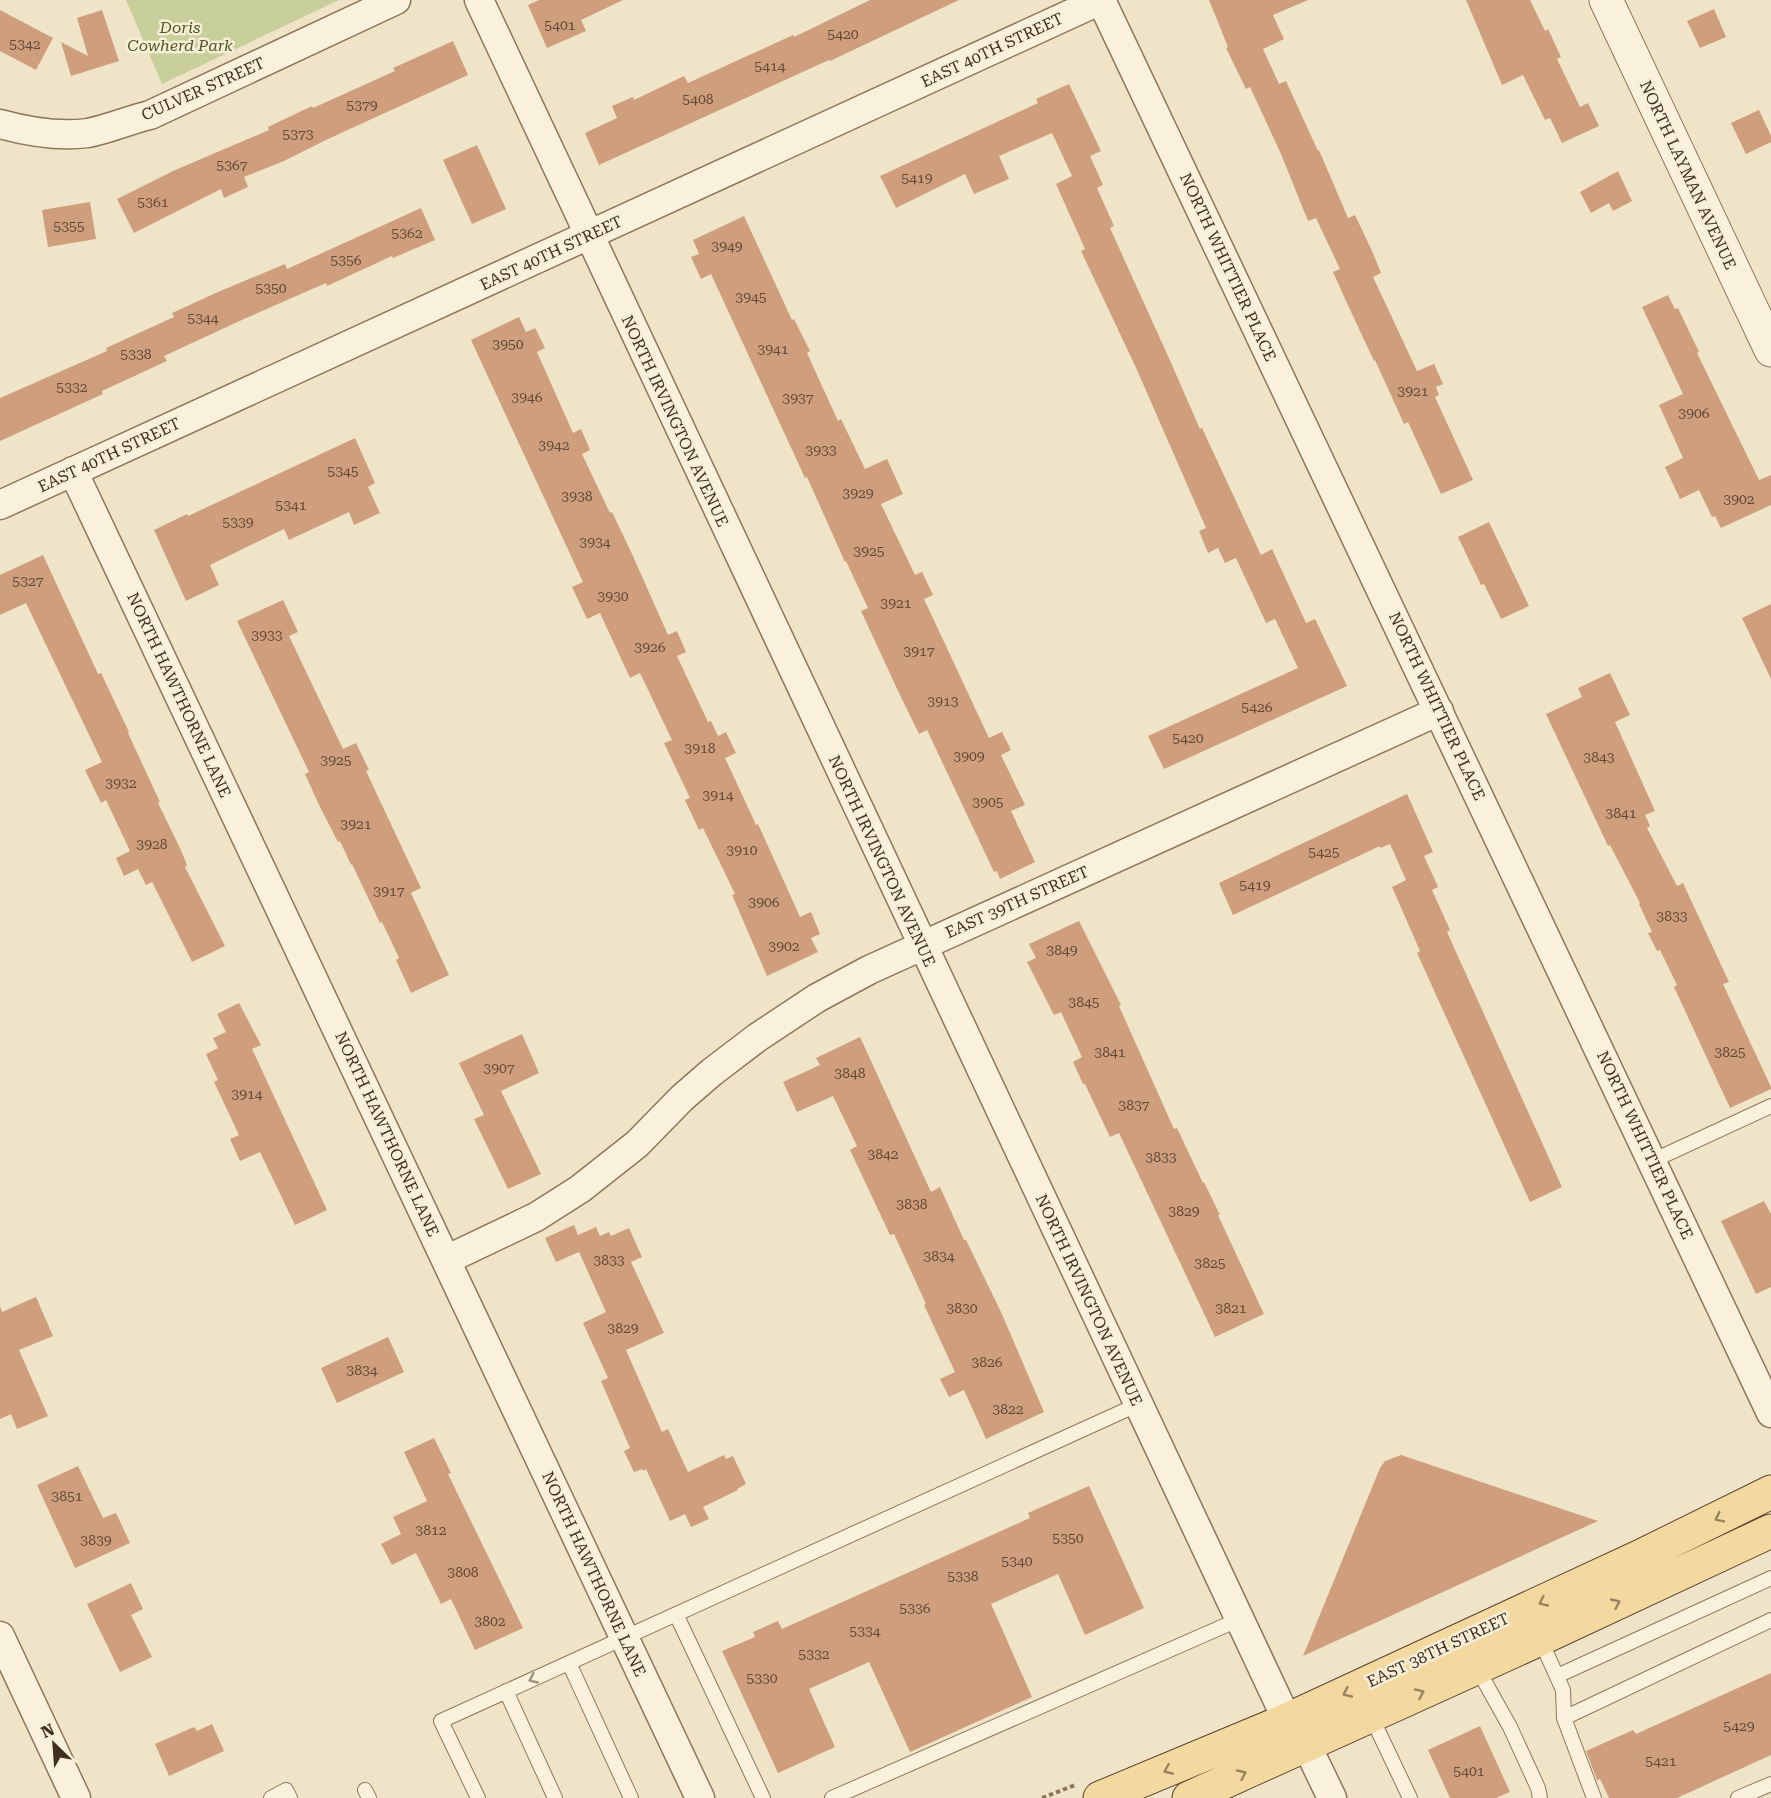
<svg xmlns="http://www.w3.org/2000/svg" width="1771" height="1798" font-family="'Roboto Serif',serif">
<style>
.green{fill:#c9cf9b}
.building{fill:#cf9f7d}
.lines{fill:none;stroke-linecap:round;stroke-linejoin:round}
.service-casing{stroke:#8d765c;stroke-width:16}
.minor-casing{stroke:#8d765c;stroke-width:31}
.tertiary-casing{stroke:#8d765c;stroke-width:35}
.primary-casing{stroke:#5b4430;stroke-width:35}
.path{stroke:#8d765c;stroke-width:4;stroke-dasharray:4.5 3;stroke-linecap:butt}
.service{stroke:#faf1dc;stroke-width:14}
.minor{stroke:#faf1dc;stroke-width:28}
.tertiary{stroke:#faf1dc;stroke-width:33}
.primary{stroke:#f3d9a0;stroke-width:33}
.oneway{stroke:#988460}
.oneway2{stroke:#9c907e}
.labels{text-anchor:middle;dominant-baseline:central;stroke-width:5;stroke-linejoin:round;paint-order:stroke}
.number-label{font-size:14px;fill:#624a37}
.park-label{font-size:16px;font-style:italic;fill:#4d5a26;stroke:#f7eed8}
.street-label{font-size:16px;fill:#3d2e20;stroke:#f7eed8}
</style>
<rect width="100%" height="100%" fill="#f0e4c8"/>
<!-- green -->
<path class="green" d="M 126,0 L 339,0 L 162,84 Z"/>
<!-- building -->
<path class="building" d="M 539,0 L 623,0 L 581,20 L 586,31 L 547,48 L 528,5 Z
M 870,0 L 959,0 L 830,61 L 829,60 L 599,165 L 585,133 L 617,118 L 612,106 L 633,97 L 634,100 L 684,76 L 688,83 L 793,35 L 794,37 Z
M 1209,0 L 1308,0 L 1273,15 L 1284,39 L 1263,49 L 1279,84 L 1286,81 L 1318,151 L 1319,150 L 1348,218 L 1355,215 L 1372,251 L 1381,273 L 1373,277 L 1417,371 L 1434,364 L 1443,384 L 1436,387 L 1439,395 L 1435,397 L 1473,480 L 1441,494 L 1408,422 L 1404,424 L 1375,360 L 1374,361 L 1346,301 L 1333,272 L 1340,269 L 1316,218 L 1308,221 L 1281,154 L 1250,87 L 1246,89 L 1226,48 L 1228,47 Z
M 1466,0 L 1530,0 L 1545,31 L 1548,29 L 1561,57 L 1557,59 L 1580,107 L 1588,103 L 1599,126 L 1562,143 L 1550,118 L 1545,120 L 1523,75 L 1502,85 Z
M 1714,9 L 1726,37 L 1700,48 L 1687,21 Z
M 0,10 L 53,38 L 36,70 L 0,51 Z
M 102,10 L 119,61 L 71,76 L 61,42 L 88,56 L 77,18 Z
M 453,41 L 468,75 L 328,139 L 284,161 L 244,177 L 248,187 L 224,198 L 221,189 L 134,233 L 117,199 L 173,171 L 269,130 L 268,127 L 312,106 L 313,108 L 395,71 L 393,68 Z
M 1069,84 L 1101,151 L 1090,156 L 1103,185 L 1097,188 L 1114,226 L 1110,228 L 1168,356 L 1200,429 L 1202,428 L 1261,555 L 1272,549 L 1306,623 L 1315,619 L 1347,686 L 1164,769 L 1148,736 L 1298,668 L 1275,619 L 1266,623 L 1236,558 L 1225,563 L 1218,548 L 1208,553 L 1199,531 L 1206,528 L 1137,370 L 1081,251 L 1085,249 L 1056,184 L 1072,176 L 1052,133 L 999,156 L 1009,179 L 974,194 L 965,174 L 896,208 L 880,176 L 1038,103 L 1036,99 Z
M 1759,110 L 1771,136 L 1771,142 L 1746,154 L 1731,123 Z
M 477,145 L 506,209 L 472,224 L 443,160 Z
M 1618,171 L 1632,201 L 1613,211 L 1609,203 L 1591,213 L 1580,192 Z
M 90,202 L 96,239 L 48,247 L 42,210 Z
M 421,208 L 435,240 L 393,258 L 392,256 L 327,286 L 326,283 L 244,319 L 164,356 L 167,361 L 102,391 L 103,394 L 0,441 L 0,398 L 107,351 L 106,348 L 174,317 L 172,313 L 218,292 L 285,264 L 287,269 Z
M 744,216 L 792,320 L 794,319 L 810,351 L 807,353 L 838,421 L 841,419 L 865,469 L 887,459 L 903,494 L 881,504 L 915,575 L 922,572 L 933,595 L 924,599 L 989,738 L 1002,732 L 1011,750 L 1001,755 L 1025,805 L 1011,811 L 1035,862 L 1000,879 L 997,871 L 994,872 L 927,730 L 919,734 L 899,693 L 861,611 L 868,608 L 846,561 L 845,562 L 807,477 L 805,478 L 711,274 L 701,279 L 691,257 L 699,254 L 693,240 Z
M 1668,295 L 1675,309 L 1678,308 L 1699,352 L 1697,353 L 1759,480 L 1771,475 L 1771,505 L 1721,528 L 1715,516 L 1712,517 L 1699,490 L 1680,499 L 1665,467 L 1683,458 L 1659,405 L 1683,394 L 1642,307 Z
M 519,317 L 526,332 L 535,328 L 545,348 L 537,352 L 573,433 L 581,429 L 590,450 L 582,454 L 610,513 L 612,512 L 632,554 L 668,635 L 677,631 L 686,652 L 677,656 L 708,722 L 711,721 L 718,736 L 726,732 L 736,753 L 725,758 L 752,816 L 756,825 L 758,824 L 800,917 L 811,912 L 820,934 L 811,938 L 818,952 L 767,976 L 732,895 L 735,894 L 703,828 L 699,830 L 685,800 L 690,798 L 664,743 L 672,740 L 640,673 L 630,678 L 600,613 L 587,619 L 572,587 L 583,582 L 471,340 Z
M 355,438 L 375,483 L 368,487 L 380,513 L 354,525 L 349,512 L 289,540 L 284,529 L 210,565 L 219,585 L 186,601 L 154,530 L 187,514 L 188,516 Z
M 1489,522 L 1529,606 L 1501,619 L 1484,584 L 1481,585 L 1458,537 Z
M 43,555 L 98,674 L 101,673 L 129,732 L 128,733 L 160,802 L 158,803 L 180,848 L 187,865 L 185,867 L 225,946 L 192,962 L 152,882 L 146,885 L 138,869 L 124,876 L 116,858 L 130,851 L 106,800 L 101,803 L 85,770 L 102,762 L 26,603 L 0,615 L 0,575 Z
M 283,600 L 298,632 L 289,636 L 343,749 L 356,743 L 369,770 L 366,771 L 421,888 L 411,893 L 449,975 L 411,993 L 396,960 L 399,958 L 382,922 L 380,923 L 352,864 L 351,865 L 340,841 L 338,842 L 319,805 L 305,774 L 309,772 L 237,621 Z
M 1771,604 L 1771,679 L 1742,618 Z
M 1610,673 L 1630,715 L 1615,722 L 1655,811 L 1645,815 L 1650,826 L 1647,828 L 1677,886 L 1683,883 L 1729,982 L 1723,984 L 1771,1087 L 1771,1089 L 1730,1108 L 1674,987 L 1677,985 L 1660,950 L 1657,951 L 1648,933 L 1652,932 L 1639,904 L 1640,903 L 1610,845 L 1608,846 L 1546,714 L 1582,697 L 1578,688 Z
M 1407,794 L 1433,852 L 1424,856 L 1438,887 L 1432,890 L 1450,930 L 1447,932 L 1562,1187 L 1530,1202 L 1417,953 L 1420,951 L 1392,887 L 1406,880 L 1390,844 L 1380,848 L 1380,846 L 1233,915 L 1219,883 Z
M 1079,921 L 1121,1005 L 1119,1006 L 1174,1129 L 1177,1128 L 1203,1183 L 1204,1182 L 1220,1215 L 1218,1215 L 1264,1314 L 1215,1337 L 1119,1133 L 1110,1137 L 1085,1084 L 1083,1084 L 1073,1062 L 1082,1057 L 1061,1012 L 1054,1015 L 1027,962 L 1036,958 L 1029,944 Z
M 239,1003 L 261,1045 L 252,1049 L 327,1210 L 295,1225 L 260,1152 L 240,1161 L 230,1139 L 239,1135 L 214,1082 L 218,1080 L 206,1054 L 218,1048 L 213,1038 L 226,1032 L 217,1014 Z
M 522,1034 L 539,1073 L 501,1091 L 541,1174 L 508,1189 L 474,1119 L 484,1115 L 459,1063 Z
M 860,1037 L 931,1192 L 940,1187 L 964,1240 L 966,1240 L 1001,1312 L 1044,1412 L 986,1439 L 964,1390 L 949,1397 L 940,1379 L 955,1372 L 924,1305 L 926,1304 L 894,1234 L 890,1235 L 850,1150 L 857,1146 L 833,1096 L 797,1112 L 783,1082 L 820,1065 L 816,1058 Z
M 1764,1201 L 1771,1214 L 1771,1287 L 1756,1294 L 1721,1221 Z
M 574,1225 L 578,1235 L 596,1227 L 600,1236 L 609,1232 L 611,1236 L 629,1228 L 642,1257 L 631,1262 L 664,1333 L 626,1350 L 662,1432 L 668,1429 L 688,1472 L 724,1455 L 726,1459 L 733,1456 L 746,1484 L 737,1489 L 738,1490 L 703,1507 L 709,1519 L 691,1527 L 685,1514 L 670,1521 L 646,1469 L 643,1471 L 642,1469 L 634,1472 L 624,1451 L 630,1448 L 601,1381 L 608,1378 L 583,1323 L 606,1312 L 579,1252 L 556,1262 L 545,1238 Z
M 36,1297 L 53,1336 L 19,1350 L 48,1416 L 17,1429 L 11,1414 L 0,1419 L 0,1306 L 2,1312 Z
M 388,1337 L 404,1372 L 337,1403 L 321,1368 Z
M 434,1438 L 451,1473 L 448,1474 L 523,1628 L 475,1650 L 451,1599 L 441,1604 L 416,1553 L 392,1565 L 381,1544 L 401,1534 L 393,1517 L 427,1501 L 404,1452 Z
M 1401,1455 L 1598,1521 L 1303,1656 L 1380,1468 L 1385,1461 Z
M 78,1466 L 103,1518 L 116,1513 L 130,1543 L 75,1568 L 37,1485 Z
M 1089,1486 L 1144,1608 L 1085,1635 L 1058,1574 L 991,1604 L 1032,1697 L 910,1752 L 869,1662 L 809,1689 L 835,1747 L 778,1773 L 722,1651 L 755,1637 L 753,1632 L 778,1621 L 782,1629 L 1030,1518 L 1028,1513 Z
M 131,1583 L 143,1609 L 131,1615 L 152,1657 L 120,1672 L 87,1604 Z
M 1771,1673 L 1771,1755 L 1677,1798 L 1609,1798 L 1600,1779 L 1597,1780 L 1586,1751 L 1633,1730 L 1636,1734 Z
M 212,1724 L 224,1751 L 169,1776 L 155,1744 L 194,1727 L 197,1731 Z
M 1480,1726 L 1510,1792 L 1496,1798 L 1450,1798 L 1428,1750 Z"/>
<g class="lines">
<!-- service casing -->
<g class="service-casing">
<path id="service" d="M 1652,1161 L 1771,1106
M 676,1614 L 763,1798
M 1540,1639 L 1563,1690 L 1564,1718 L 1594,1798
M 569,1663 L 631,1798
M 1477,1668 L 1510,1727 L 1538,1788 L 1540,1798
M 1557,1676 L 1771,1578
M 506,1691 L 555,1798
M 1371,1716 L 1410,1798
M 1564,1718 L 1771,1620
M 365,1790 L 369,1798
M 271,1798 L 286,1790 L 290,1798
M 478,1798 L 441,1721 L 1139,1404
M 832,1798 L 1240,1619
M 1738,1798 L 1771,1784"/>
</g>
<!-- minor casing -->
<g class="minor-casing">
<path id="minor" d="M 479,0 L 1287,1720
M 1101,0 L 1771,1413
M 0,124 C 29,132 58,137 88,133 C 109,129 129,120 150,115 L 396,0
M 73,471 L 700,1798
M 0,505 L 1101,0
M 446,1260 L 536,1217 L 580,1189 L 637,1144 L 682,1098 L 712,1072 L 758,1037 L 817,998 L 869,970 L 1439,711
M 0,1636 L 76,1798
M 1306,1744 L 1332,1798"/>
</g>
<!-- tertiary casing -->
<g class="tertiary-casing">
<path id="tertiary" d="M 1606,0 L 1771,350"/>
</g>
<!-- primary casing -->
<g class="primary-casing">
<path id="primary" d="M 1100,1798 L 1287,1720 L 1637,1558 L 1771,1492
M 1189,1798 L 1540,1639 L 1771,1531"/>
</g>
<!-- path -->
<path class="path" d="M 1042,1798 L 1075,1785"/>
<!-- service -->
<use href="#service" class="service"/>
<!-- minor -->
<use href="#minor" class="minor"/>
<!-- tertiary -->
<use href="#tertiary" class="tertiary"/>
<!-- primary -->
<use href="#primary" class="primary"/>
</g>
<!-- one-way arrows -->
<defs><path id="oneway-chevron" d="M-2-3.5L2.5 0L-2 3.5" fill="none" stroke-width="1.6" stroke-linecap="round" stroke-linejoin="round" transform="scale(1.5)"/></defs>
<g class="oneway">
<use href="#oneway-chevron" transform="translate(1719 1518) rotate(154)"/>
<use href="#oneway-chevron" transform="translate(1543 1602) rotate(155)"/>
<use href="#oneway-chevron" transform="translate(1616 1603) rotate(-25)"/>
<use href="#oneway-chevron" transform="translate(1347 1693) rotate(155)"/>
<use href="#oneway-chevron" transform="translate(1420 1693) rotate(-25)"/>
<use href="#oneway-chevron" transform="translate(1168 1770) rotate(157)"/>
<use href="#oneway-chevron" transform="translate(1242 1774) rotate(-25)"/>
</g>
<use class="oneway2" href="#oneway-chevron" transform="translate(533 1679) rotate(155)"/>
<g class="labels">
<!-- number labels -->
<g class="number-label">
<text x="560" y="25">5401</text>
<text x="843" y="34">5420</text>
<text x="25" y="44">5342</text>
<text x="770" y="66">5414</text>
<text x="698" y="99">5408</text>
<text x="362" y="105">5379</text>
<text x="298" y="134">5373</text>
<text x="232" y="165">5367</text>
<text x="917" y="178">5419</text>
<text x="153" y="202">5361</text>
<text x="69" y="226">5355</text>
<text x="407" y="233">5362</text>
<text x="727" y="246">3949</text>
<text x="346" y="260">5356</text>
<text x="271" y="288">5350</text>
<text x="751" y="297">3945</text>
<text x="203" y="318">5344</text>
<text x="508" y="344">3950</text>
<text x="773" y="349">3941</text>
<text x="136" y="354">5338</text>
<text x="72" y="387">5332</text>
<text x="1413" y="391">3921</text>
<text x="527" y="397">3946</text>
<text x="798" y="398">3937</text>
<text x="1694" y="413">3906</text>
<text x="554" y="445">3942</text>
<text x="821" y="450">3933</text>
<text x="343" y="471">5345</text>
<text x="858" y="493">3929</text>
<text x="577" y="496">3938</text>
<text x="1739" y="499">3902</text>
<text x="291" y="505">5341</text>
<text x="238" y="522">5339</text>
<text x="595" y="542">3934</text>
<text x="869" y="551">3925</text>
<text x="28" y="581">5327</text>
<text x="613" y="596">3930</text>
<text x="896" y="603">3921</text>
<text x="267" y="635">3933</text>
<text x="650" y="647">3926</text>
<text x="919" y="651">3917</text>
<text x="943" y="701">3913</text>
<text x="1257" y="707">5426</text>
<text x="1188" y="738">5420</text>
<text x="700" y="748">3918</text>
<text x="969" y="756">3909</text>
<text x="1599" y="757">3843</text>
<text x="336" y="760">3925</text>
<text x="121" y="783">3932</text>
<text x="718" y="795">3914</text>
<text x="988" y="802">3905</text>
<text x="1621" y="813">3841</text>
<text x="356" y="824">3921</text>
<text x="152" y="844">3928</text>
<text x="742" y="850">3910</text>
<text x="1324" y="852">5425</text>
<text x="1255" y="885">5419</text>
<text x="389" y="891">3917</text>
<text x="764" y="902">3906</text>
<text x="1672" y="916">3833</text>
<text x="784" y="946">3902</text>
<text x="1062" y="950">3849</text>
<text x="1084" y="1002">3845</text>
<text x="1110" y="1052">3841</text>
<text x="1730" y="1052">3825</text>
<text x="499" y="1068">3907</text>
<text x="850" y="1073">3848</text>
<text x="247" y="1094">3914</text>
<text x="1134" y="1105">3837</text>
<text x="883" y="1154">3842</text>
<text x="1161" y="1157">3833</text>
<text x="912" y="1204">3838</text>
<text x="1184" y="1211">3829</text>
<text x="939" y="1256">3834</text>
<text x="609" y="1260">3833</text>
<text x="1210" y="1263">3825</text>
<text x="962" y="1308">3830</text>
<text x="1231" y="1308">3821</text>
<text x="623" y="1328">3829</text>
<text x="987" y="1362">3826</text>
<text x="362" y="1370">3834</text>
<text x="1008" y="1409">3822</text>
<text x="67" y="1496">3851</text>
<text x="431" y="1530">3812</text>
<text x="1068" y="1538">5350</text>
<text x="96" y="1540">3839</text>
<text x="1017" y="1561">5340</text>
<text x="463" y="1572">3808</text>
<text x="963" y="1576">5338</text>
<text x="915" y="1608">5336</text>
<text x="490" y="1621">3802</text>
<text x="865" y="1631">5334</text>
<text x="814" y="1654">5332</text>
<text x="762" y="1678">5330</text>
<text x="1739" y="1726">5429</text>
<text x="1661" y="1761">5421</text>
<text x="1469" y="1771">5401</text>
</g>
<!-- park labels -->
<g class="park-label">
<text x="180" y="27">Doris<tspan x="180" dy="18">Cowherd Park</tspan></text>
</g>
<!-- street labels -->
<g class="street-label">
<text transform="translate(992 50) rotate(-25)">EAST 40TH STREET</text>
<text transform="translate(203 89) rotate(-24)">CULVER STREET</text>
<text transform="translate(1688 175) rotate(65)">NORTH LAYMAN AVENUE</text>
<text transform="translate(551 253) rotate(-25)">EAST 40TH STREET</text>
<text transform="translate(1228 267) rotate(65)">NORTH WHITTIER PLACE</text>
<text transform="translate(675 421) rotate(65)">NORTH IRVINGTON AVENUE</text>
<text transform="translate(109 455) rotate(-25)">EAST 40TH STREET</text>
<text transform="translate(179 695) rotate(65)">NORTH HAWTHORNE LANE</text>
<text transform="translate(1437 706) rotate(65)">NORTH WHITTIER PLACE</text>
<text transform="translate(882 861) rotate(65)">NORTH IRVINGTON AVENUE</text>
<text transform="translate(1017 902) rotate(-24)">EAST 39TH STREET</text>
<text transform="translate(387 1134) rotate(65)">NORTH HAWTHORNE LANE</text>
<text transform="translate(1645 1145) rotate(65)">NORTH WHITTIER PLACE</text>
<text transform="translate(1089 1300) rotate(65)">NORTH IRVINGTON AVENUE</text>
<text transform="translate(594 1574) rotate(65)">NORTH HAWTHORNE LANE</text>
<text transform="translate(1438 1650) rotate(-25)">EAST 38TH STREET</text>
</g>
</g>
<!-- north arrow -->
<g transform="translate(54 1744) rotate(335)" stroke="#f7eed8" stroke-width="4.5" paint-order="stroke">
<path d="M0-4.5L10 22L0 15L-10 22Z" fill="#3d2e20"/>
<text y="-9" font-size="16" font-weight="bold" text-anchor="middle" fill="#3d2e20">N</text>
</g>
</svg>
